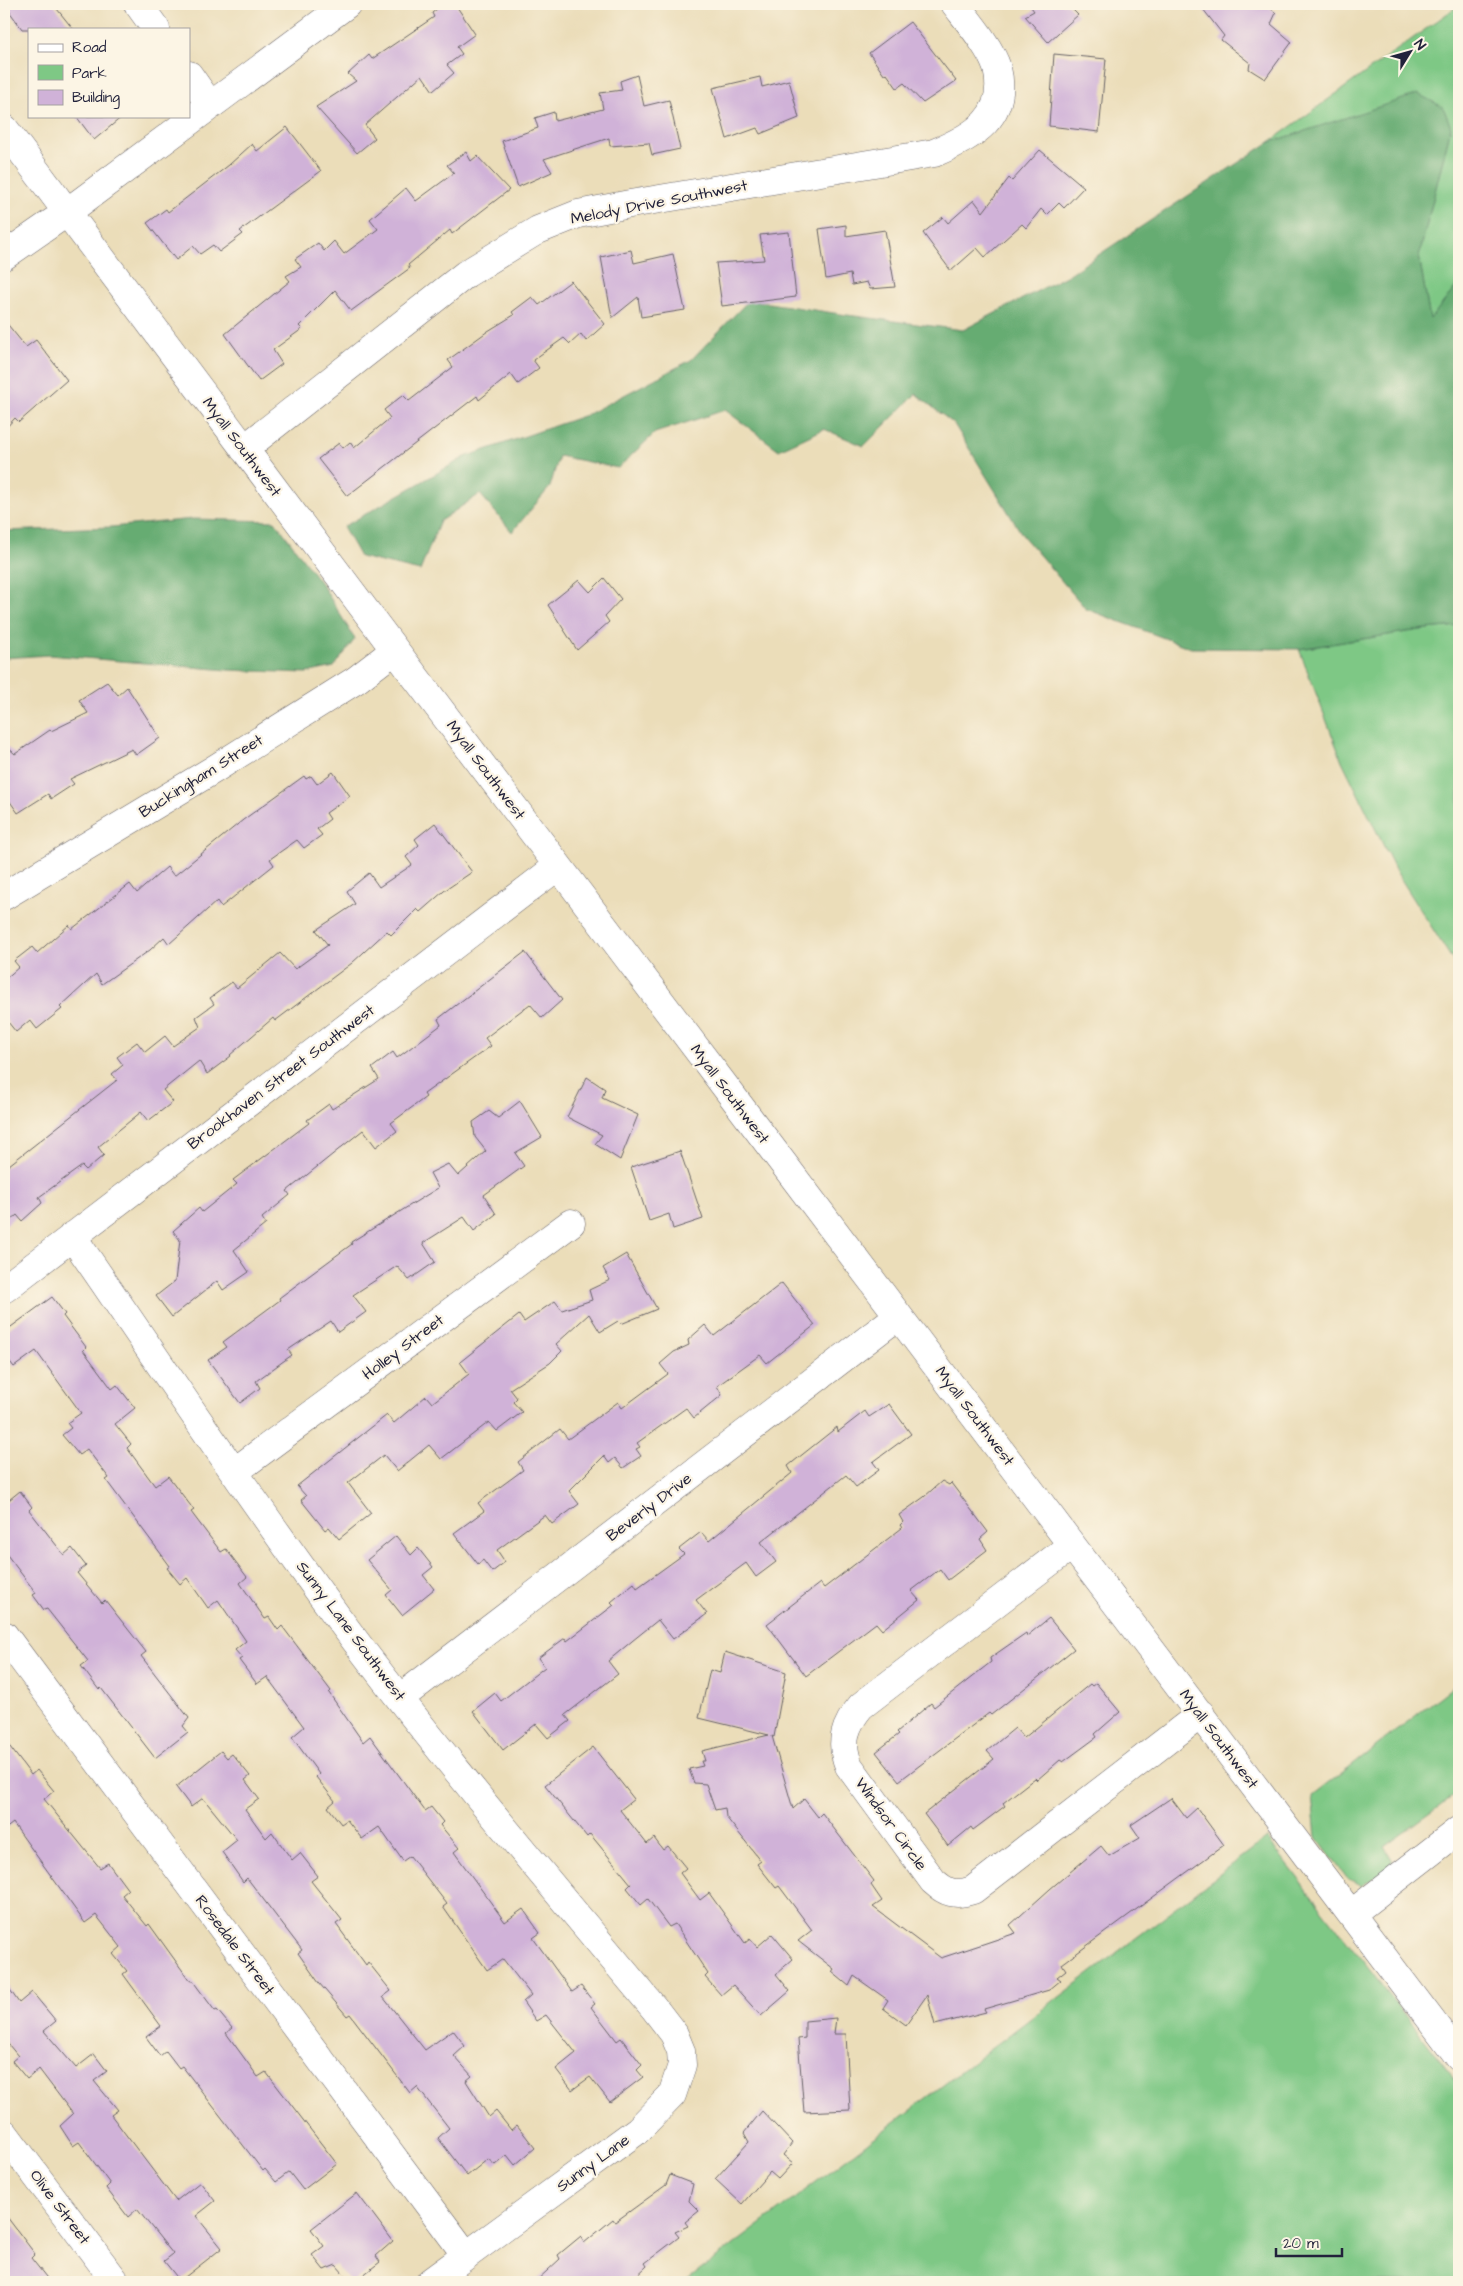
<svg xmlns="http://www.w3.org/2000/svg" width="1463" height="2286" font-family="'Architects Daughter',sans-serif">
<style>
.green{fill:#7ec885;stroke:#507560}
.forest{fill:#66ac72;stroke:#446756}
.building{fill:#d0b2d8}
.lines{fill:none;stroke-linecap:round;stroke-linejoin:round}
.minor-casing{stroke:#686367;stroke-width:29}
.minor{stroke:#fff;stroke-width:28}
.labels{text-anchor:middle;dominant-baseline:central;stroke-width:4.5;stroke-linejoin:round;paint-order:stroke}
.street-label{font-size:16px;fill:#22223b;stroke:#fcf5e5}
</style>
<rect width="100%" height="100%" fill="#fcf5e5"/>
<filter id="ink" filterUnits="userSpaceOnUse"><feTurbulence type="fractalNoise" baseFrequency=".02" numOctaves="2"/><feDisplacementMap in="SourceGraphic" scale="10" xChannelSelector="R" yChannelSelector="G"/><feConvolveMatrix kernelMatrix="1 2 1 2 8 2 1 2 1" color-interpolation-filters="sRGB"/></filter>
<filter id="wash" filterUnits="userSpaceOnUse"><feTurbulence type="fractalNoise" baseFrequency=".0096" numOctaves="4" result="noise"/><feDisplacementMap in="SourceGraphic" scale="20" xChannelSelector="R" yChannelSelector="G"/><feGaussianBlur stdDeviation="1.12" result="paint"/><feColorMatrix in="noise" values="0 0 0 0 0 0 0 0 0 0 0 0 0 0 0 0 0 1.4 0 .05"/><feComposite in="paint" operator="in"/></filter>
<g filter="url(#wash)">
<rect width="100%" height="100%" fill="#ebddb9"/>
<!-- green -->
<path class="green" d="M 1459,5 L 1459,283 L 1430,320 L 1419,256 L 1451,127 L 1268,143 Z
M 1459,626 L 1459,970 L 1397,873 L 1342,761 L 1299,649 L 1426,629 Z
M 1459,1682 L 1459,1792 L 1384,1846 L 1393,1861 L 1389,1869 L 1361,1886 L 1347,1878 L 1316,1837 L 1312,1796 Z
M 1267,1838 L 1459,2085 L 1459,2282 L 685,2282 Z"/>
<!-- forest -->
<path class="forest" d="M 1418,94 L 1443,107 L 1451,127 L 1419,256 L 1430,319 L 1459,283 L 1459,626 L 1426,629 L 1299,649 L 1191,648 L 1086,609 L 1023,536 L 954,424 L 916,394 L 864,446 L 824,429 L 779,450 L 725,410 L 655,433 L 618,468 L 559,456 L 550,487 L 512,532 L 480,494 L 440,521 L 420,571 L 360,557 L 343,527 L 465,457 L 586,415 L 691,360 L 749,300 L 847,315 L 963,330 L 1068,275 L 1268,143 Z
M 193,519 L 275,521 L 323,586 L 355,639 L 334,667 L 306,673 L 227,670 L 49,655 L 4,658 L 4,531 L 111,527 Z"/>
<g id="blocks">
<!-- building -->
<path class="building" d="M 4,4 L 53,4 L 73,29 L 22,29 Z
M 443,4 L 455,4 L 475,34 L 457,47 L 462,54 L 447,65 L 454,73 L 433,91 L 422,75 L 365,125 L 375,138 L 357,153 L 316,107 L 356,81 L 348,74 L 369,55 L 372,59 L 434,17 L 432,13 Z
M 1029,4 L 1067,4 L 1078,15 L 1048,42 L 1025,16 L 1034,11 Z
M 1199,4 L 1266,4 L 1276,13 L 1271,24 L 1292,42 L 1265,79 L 1249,69 L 1250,63 L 1221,40 L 1224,36 Z
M 910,22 L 956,81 L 923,103 L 904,83 L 897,88 L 887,74 L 884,75 L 869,53 Z
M 1054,54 L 1106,59 L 1099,132 L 1049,126 Z
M 637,75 L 644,106 L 669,100 L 680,149 L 652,155 L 649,143 L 610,146 L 609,138 L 544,159 L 552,172 L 518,187 L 502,141 L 538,128 L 535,118 L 554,112 L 555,121 L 603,109 L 600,93 L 622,90 L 620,81 Z
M 760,77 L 762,87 L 789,80 L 799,118 L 760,134 L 757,128 L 727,139 L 713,88 Z
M 76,116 L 123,116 L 94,140 Z
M 287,127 L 321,171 L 240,231 L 243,234 L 219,252 L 213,245 L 200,254 L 193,246 L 176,260 L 147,223 L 166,209 L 168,212 L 229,165 L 252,144 L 257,151 Z
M 1040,150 L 1084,187 L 1064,208 L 1059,203 L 1047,215 L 1041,209 L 1026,228 L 1022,224 L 985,257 L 977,248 L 951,271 L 923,233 L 943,217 L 948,223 L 974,200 L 983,212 L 1009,178 L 1012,181 Z
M 466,152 L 471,161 L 477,156 L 509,190 L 452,234 L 450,230 L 408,265 L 410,268 L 351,311 L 335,290 L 299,326 L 302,329 L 273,350 L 282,364 L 259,381 L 225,334 L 290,281 L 286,276 L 301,267 L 295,259 L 318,243 L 324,251 L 334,241 L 344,254 L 378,229 L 370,219 L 406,188 L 416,201 L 454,173 L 447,165 Z
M 846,225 L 846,236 L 885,230 L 895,287 L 870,289 L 867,282 L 852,285 L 850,274 L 826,279 L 819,229 Z
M 789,232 L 796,297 L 722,306 L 716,263 L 764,260 L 760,235 Z
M 631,250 L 634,263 L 673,254 L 685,310 L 641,317 L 638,297 L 612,318 L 601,257 Z
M 571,281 L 605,324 L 586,341 L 581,334 L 570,344 L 564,338 L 533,360 L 539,368 L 518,384 L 511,374 L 479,400 L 477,396 L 347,496 L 318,459 L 339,443 L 343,448 L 350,442 L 354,448 L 390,418 L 384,410 L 403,395 L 409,401 L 453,367 L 448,360 L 488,331 L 514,315 L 512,312 L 532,297 L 539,305 Z
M 4,320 L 26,347 L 36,340 L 67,380 L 19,422 L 15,418 L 4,430 Z
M 604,578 L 621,599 L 605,616 L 609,622 L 577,650 L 548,605 L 579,580 L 590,592 Z
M 107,682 L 118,695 L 127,687 L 160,738 L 136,755 L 132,749 L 70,779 L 74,784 L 51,799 L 48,794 L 18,813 L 4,793 L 4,744 L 15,754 L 50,730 L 51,731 L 88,713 L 79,700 Z
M 333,772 L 350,796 L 326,813 L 330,819 L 317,829 L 322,835 L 304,848 L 297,840 L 270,859 L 274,865 L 221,907 L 217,901 L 169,944 L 164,937 L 150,950 L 102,984 L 96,974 L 60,1007 L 62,1009 L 37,1029 L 30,1020 L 16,1032 L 4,1017 L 4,980 L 19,967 L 14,961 L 32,947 L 37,953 L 69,925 L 72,929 L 130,884 L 137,893 L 167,867 L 174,876 L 243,820 L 304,776 L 306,779 L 311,776 L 317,784 Z
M 435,823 L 472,872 L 444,891 L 420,912 L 417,909 L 391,935 L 387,931 L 352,963 L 275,1021 L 273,1018 L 230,1055 L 231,1056 L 207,1074 L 199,1061 L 163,1090 L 173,1102 L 148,1121 L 141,1112 L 98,1147 L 104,1155 L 86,1170 L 82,1166 L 39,1197 L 42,1203 L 22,1221 L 17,1215 L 4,1226 L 4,1169 L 117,1080 L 112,1074 L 123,1065 L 117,1057 L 137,1042 L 145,1052 L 165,1036 L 173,1046 L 200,1027 L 196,1017 L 214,1004 L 210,998 L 232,982 L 237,988 L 280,953 L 295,969 L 328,945 L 316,930 L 355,904 L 347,891 L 369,873 L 379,887 L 412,865 L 406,857 L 419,845 L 415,839 Z
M 525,952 L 562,1000 L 542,1018 L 530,1004 L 485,1038 L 491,1046 L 424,1094 L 426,1097 L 391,1123 L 397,1131 L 376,1147 L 363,1130 L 287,1191 L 290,1195 L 262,1218 L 266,1224 L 234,1250 L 249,1272 L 223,1290 L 217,1281 L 172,1317 L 156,1296 L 175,1281 L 180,1240 L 173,1231 L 199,1208 L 202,1212 L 237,1184 L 233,1180 L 309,1123 L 307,1120 L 329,1104 L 332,1109 L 379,1079 L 372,1068 L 393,1052 L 397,1058 L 441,1025 L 438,1019 Z
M 587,1077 L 605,1089 L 602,1098 L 638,1115 L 620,1160 L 595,1144 L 602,1135 L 567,1117 Z
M 520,1101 L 542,1137 L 515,1153 L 524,1166 L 484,1195 L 496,1214 L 474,1231 L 464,1217 L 423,1243 L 435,1262 L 409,1280 L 397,1266 L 353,1295 L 366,1312 L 338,1332 L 331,1321 L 288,1350 L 292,1355 L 256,1381 L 260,1388 L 240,1403 L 208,1360 L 227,1347 L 223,1342 L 280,1300 L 279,1298 L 352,1244 L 351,1242 L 438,1188 L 430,1173 L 448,1164 L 458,1176 L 486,1151 L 475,1137 L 473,1122 L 489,1111 L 498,1118 Z
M 680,1151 L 703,1219 L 673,1229 L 669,1214 L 649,1221 L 631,1167 Z
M 626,1254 L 657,1309 L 621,1324 L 618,1321 L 600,1332 L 589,1314 L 556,1344 L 562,1351 L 550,1363 L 510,1389 L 517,1398 L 513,1402 L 522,1412 L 497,1431 L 489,1422 L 441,1459 L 429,1445 L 397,1471 L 384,1455 L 348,1483 L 371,1513 L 339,1539 L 329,1527 L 325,1530 L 301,1500 L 306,1496 L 297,1486 L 387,1415 L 394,1423 L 426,1396 L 432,1403 L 469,1374 L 460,1362 L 519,1315 L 524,1322 L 555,1301 L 562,1310 L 592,1300 L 589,1290 L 610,1280 L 603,1268 Z
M 782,1283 L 815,1325 L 767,1363 L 760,1355 L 717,1386 L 722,1395 L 694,1418 L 686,1408 L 637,1443 L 640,1447 L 636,1449 L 641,1456 L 623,1468 L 615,1458 L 609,1463 L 604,1456 L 569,1491 L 579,1504 L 552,1524 L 545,1515 L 497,1550 L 505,1562 L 492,1572 L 483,1560 L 478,1564 L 454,1533 L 484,1511 L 478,1503 L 523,1470 L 518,1462 L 560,1429 L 568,1439 L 618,1402 L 622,1408 L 668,1374 L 660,1364 L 674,1352 L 689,1345 L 688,1340 L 705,1325 L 714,1336 Z
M 52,1297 L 65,1314 L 63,1316 L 86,1347 L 83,1350 L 112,1389 L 117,1385 L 135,1408 L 115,1424 L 131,1444 L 127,1448 L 155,1486 L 168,1476 L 194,1510 L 191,1512 L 221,1552 L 226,1549 L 247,1577 L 240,1583 L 265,1619 L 269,1617 L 278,1630 L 282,1626 L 331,1691 L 329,1693 L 363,1742 L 370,1736 L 425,1811 L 431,1807 L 443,1822 L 440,1825 L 459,1848 L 454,1852 L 505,1922 L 523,1909 L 540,1933 L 533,1938 L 572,1992 L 581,1986 L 595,2004 L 591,2007 L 617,2041 L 621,2038 L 642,2065 L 637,2070 L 643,2077 L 610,2102 L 590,2077 L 572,2090 L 556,2069 L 576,2053 L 546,2015 L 536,2021 L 523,2002 L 531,1995 L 503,1959 L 487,1970 L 443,1907 L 447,1904 L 410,1856 L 403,1861 L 379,1827 L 362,1839 L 347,1820 L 341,1824 L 328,1807 L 335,1801 L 316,1777 L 319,1774 L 292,1737 L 304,1727 L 267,1677 L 257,1684 L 239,1660 L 242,1658 L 235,1650 L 246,1641 L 218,1600 L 208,1608 L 187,1578 L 180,1584 L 167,1568 L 170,1566 L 106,1480 L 109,1478 L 87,1449 L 79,1455 L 62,1435 L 71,1428 L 67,1423 L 81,1413 L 36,1351 L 14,1367 L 4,1354 L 4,1332 Z
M 889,1404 L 911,1434 L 873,1462 L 879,1470 L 856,1487 L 846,1475 L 761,1542 L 776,1562 L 756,1577 L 746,1563 L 696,1600 L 707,1614 L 673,1639 L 658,1620 L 632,1641 L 608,1661 L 618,1674 L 565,1715 L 570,1721 L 548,1738 L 536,1724 L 503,1750 L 473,1711 L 495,1693 L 501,1701 L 545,1667 L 538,1658 L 565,1638 L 567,1641 L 614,1605 L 611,1602 L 634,1583 L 637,1588 L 684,1554 L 679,1549 L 701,1532 L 709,1541 L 792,1473 L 788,1466 L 837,1427 L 838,1432 L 865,1411 L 869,1417 Z
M 942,1481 L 949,1485 L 951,1483 L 988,1532 L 980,1539 L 987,1550 L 948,1580 L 940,1569 L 911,1591 L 919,1600 L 882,1630 L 876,1623 L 806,1676 L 767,1624 L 820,1583 L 824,1588 L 902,1528 L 900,1525 L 903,1522 L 899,1515 L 924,1497 Z
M 20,1491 L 32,1507 L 29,1510 L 64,1555 L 72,1548 L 86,1566 L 77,1573 L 102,1603 L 105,1600 L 146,1652 L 141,1656 L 189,1718 L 183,1726 L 188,1732 L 155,1758 L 101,1688 L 99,1690 L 81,1666 L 88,1661 L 47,1609 L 44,1610 L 33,1595 L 36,1593 L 4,1551 L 4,1504 Z
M 396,1536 L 411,1555 L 418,1548 L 433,1567 L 423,1575 L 434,1589 L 402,1615 L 386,1595 L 392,1590 L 367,1560 Z
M 1049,1618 L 1074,1649 L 991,1715 L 989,1713 L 899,1781 L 876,1752 L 899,1734 L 897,1732 L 931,1703 L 934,1707 L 991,1662 L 990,1658 L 1026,1633 L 1027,1636 Z
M 725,1652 L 786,1672 L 774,1737 L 772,1736 L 793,1809 L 804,1799 L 818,1817 L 822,1813 L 874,1881 L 871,1885 L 882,1901 L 873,1907 L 941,1958 L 1016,1933 L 1010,1925 L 1050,1889 L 1101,1846 L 1109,1856 L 1140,1838 L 1131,1825 L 1171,1798 L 1186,1818 L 1197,1808 L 1224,1845 L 1062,1964 L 1066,1970 L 1057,1977 L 1061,1980 L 1049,1990 L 984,2009 L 986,2012 L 935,2025 L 927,1995 L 906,2025 L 883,2008 L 888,2000 L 854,1976 L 849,1986 L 832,1972 L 834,1969 L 798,1941 L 812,1930 L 779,1886 L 776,1888 L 757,1864 L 761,1861 L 726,1817 L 725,1808 L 715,1810 L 706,1784 L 694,1783 L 689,1769 L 703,1766 L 701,1761 L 705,1761 L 702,1751 L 769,1735 L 699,1718 L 710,1670 L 720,1673 Z
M 1096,1683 L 1120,1712 L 1095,1734 L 1097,1737 L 1063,1762 L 1060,1760 L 1037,1780 L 1035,1778 L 1003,1803 L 1005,1806 L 973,1830 L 971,1827 L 948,1846 L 924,1814 L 994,1759 L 987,1751 L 1015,1728 L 1024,1738 L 1090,1684 L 1092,1686 Z
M 4,1739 L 31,1775 L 37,1770 L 54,1791 L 44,1799 L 100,1868 L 108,1863 L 128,1890 L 122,1895 L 147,1926 L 149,1924 L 190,1981 L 192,1980 L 215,2011 L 217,2010 L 232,2028 L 226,2033 L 258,2077 L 266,2072 L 337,2164 L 303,2190 L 289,2172 L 276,2182 L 265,2169 L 263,2171 L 182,2066 L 179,2068 L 166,2051 L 160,2056 L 146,2037 L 161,2026 L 123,1974 L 127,1971 L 113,1954 L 121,1947 L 96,1915 L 85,1923 L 13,1823 L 4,1830 Z
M 593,1747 L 634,1799 L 620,1810 L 647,1844 L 654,1838 L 663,1850 L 668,1846 L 686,1868 L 680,1873 L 700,1900 L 709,1893 L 745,1943 L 750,1939 L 757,1947 L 772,1934 L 793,1959 L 776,1974 L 790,1991 L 761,2016 L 733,1985 L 721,1995 L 705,1977 L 708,1974 L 675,1924 L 669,1927 L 648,1899 L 641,1905 L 627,1888 L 631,1884 L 590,1834 L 587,1837 L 545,1785 Z
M 221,1751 L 227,1758 L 232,1754 L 250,1776 L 245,1780 L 259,1799 L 245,1809 L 266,1838 L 272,1832 L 292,1860 L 300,1853 L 318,1876 L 311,1881 L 342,1920 L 336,1924 L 366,1965 L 368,1962 L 391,1991 L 383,1997 L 425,2050 L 453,2030 L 465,2046 L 454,2056 L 472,2076 L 466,2081 L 489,2117 L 496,2111 L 511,2130 L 517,2125 L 535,2148 L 515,2165 L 507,2155 L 495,2165 L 488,2159 L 467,2176 L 438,2138 L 449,2128 L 417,2087 L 410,2093 L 350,2014 L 347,2016 L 319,1983 L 298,1953 L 302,1950 L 247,1878 L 243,1882 L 222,1852 L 237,1840 L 203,1798 L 191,1807 L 176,1787 Z
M 4,1981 L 19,2003 L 32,1992 L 56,2021 L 44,2031 L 76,2068 L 94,2054 L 107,2071 L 94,2081 L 118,2110 L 111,2115 L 176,2201 L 200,2182 L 215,2201 L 196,2216 L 222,2248 L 180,2281 L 164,2261 L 173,2254 L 137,2209 L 128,2217 L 106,2188 L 110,2184 L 79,2142 L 73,2146 L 60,2126 L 73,2114 L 39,2069 L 27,2079 L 12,2061 L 18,2056 L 4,2039 Z
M 836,2018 L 834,2034 L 846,2034 L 850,2110 L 804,2112 L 798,2039 L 805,2038 L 805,2021 Z
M 762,2111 L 792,2143 L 783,2155 L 793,2163 L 778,2179 L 770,2172 L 742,2204 L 715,2179 L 749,2142 L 744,2133 Z
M 670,2175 L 693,2184 L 689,2201 L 699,2211 L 685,2222 L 688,2226 L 675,2232 L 679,2237 L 645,2263 L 647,2266 L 630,2282 L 535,2282 L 560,2259 L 558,2255 L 581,2236 L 584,2243 L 613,2219 L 615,2222 L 666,2185 Z
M 357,2193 L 393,2241 L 376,2256 L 380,2262 L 354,2282 L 351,2282 L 336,2265 L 324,2270 L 312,2255 L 324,2246 L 311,2229 Z
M 4,2213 L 35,2254 L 31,2258 L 50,2282 L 4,2282 Z"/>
</g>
</g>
<g filter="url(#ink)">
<use href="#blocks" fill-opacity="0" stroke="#686367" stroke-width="1"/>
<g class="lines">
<!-- minor casing -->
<g class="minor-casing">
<path id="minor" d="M 138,4 L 156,29
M 189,75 L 210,105
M 4,128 L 395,650 L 1459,2057
M 4,256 L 66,213 L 347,4
M 244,449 L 466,274 L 538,230 L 578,214 L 630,204 L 934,153 C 973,137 1009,117 997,68 C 991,48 968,21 955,4
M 4,896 L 213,770 L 356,680 L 395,650
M 72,1236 C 160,1364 247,1494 339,1619 C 438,1753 548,1880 654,2008 L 674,2034 L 681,2051 L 682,2065 L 672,2095 L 638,2130 L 430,2282
M 4,1289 L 558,866
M 234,1472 L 571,1223
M 1072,1545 L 861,1706 C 845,1725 839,1742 849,1766 L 933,1881 C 946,1893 955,1896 973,1890 L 1201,1714
M 4,1635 L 466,2255
M 400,1698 L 898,1316
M 1351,1914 L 1459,1830
M 4,2133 L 116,2282"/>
</g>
<!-- minor -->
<use href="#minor" class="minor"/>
</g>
</g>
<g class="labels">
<!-- street labels -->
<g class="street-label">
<text transform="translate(659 202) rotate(-11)">Melody Drive Southwest</text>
<text transform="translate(242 447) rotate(53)">Myall Southwest</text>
<text transform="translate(486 770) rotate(53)">Myall Southwest</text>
<text transform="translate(201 776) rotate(-32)">Buckingham Street</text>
<text transform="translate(281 1077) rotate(-37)">Brookhaven Street Southwest</text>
<text transform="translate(730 1094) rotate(53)">Myall Southwest</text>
<text transform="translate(403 1347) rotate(-37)">Holley Street</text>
<text transform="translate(975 1416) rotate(53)">Myall Southwest</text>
<text transform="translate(649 1507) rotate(-37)">Beverly Drive</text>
<text transform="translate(351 1631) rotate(53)">Sunny Lane Southwest</text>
<text transform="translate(1219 1739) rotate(53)">Myall Southwest</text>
<text transform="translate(891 1824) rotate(54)">Windsor Circle</text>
<text transform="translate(235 1945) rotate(53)">Rosedale Street</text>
<text transform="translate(593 2163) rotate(-36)">Sunny Lane</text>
<text transform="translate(60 2207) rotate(53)">Olive Street</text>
</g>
</g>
<!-- margin -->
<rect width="1463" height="2286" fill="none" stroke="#fcf5e5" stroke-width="20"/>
<!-- legend -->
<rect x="28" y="28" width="162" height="90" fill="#fcf5e5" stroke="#a5a1a1"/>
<rect x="38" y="44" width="25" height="8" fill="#ffffff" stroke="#a5a1a1"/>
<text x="72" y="52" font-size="15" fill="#22223b">Road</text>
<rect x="38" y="65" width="25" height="15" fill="#7ec885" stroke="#a5a1a1"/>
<text x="72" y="78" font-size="15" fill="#22223b">Park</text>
<rect x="38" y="90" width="25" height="15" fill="#d0b2d8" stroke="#a5a1a1"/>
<text x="72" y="102" font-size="15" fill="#22223b">Building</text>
<!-- north arrow -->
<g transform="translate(1410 52) rotate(53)" stroke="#fcf5e5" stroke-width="4" paint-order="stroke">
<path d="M0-4L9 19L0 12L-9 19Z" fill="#22223b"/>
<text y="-8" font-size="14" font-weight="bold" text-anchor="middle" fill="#22223b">N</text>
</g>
<!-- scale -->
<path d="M1276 2248v8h66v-8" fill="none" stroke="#22223b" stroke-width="2.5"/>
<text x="1283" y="2248" font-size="15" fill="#22223b" stroke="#fcf5e5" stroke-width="4" paint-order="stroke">20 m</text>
</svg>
